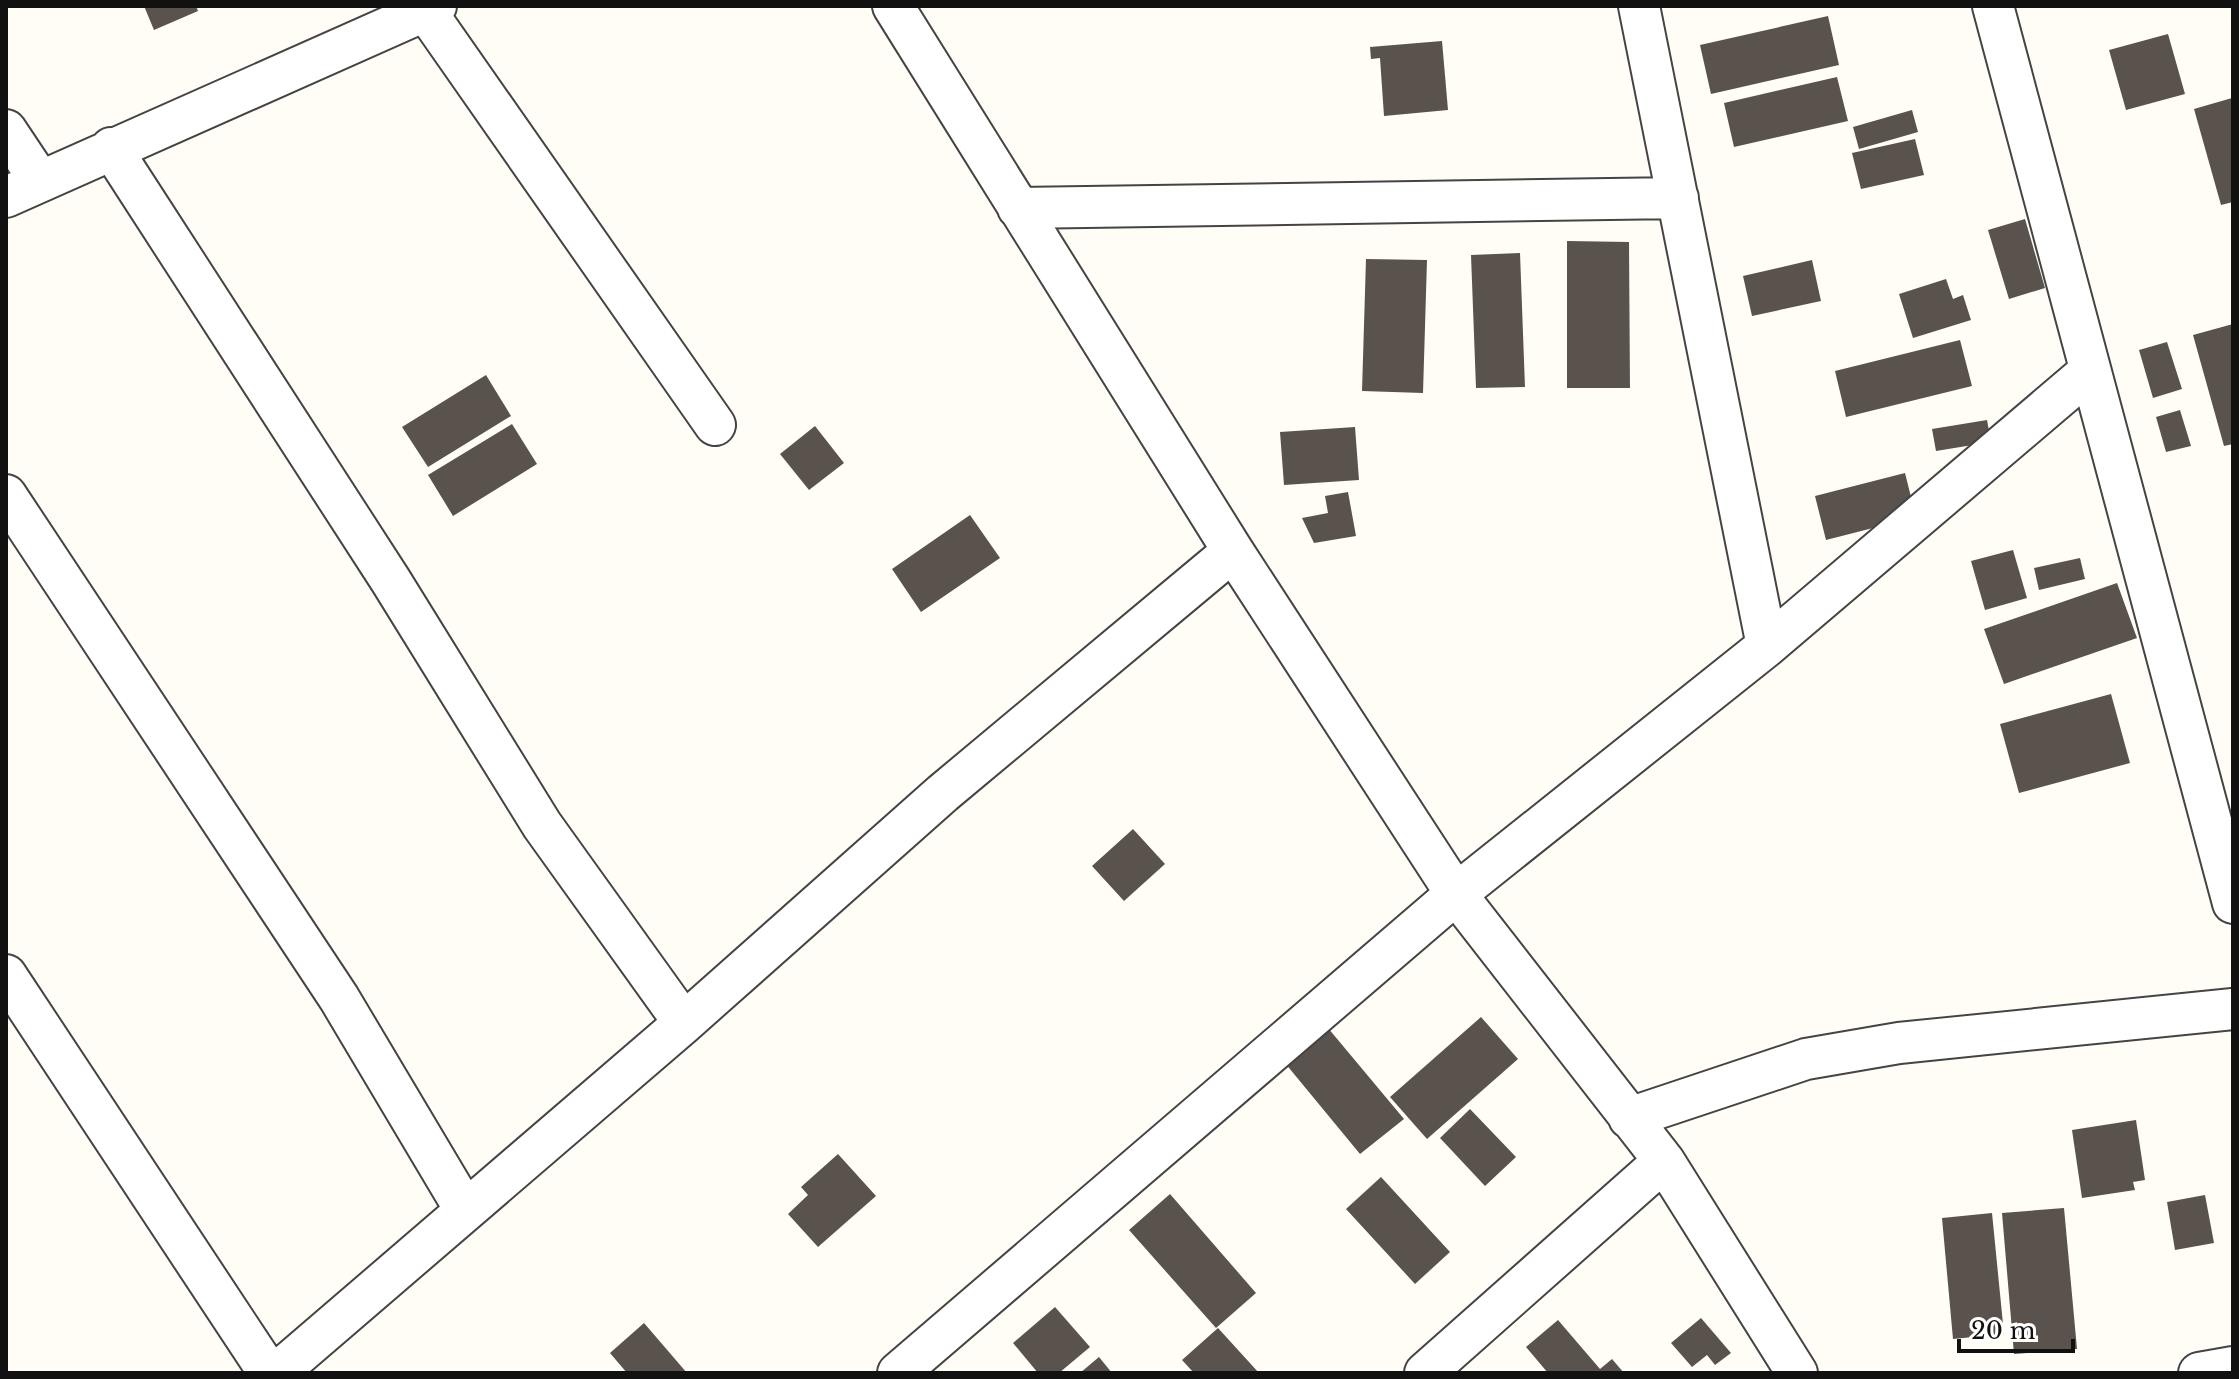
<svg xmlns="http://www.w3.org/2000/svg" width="2239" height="1379" font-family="'Libre Baskerville',serif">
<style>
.building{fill:#5a524d}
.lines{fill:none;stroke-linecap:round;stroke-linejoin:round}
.minor-casing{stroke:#444;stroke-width:44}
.minor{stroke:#fff;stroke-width:40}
</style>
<rect width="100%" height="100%" fill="#fffdf5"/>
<!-- building -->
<path class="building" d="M 144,6 L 196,6 L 198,11 L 154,30 Z
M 1828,16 L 1839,65 L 1711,94 L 1700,45 Z
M 2168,34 L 2185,94 L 2126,110 L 2109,50 Z
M 1442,41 L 1448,110 L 1384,116 L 1380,58 L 1371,59 L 1370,47 Z
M 1837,77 L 1848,121 L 1734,147 L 1724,103 Z
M 2232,98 L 2233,202 L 2221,205 L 2194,109 Z
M 1912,110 L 1918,132 L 1859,149 L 1853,127 Z
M 1915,139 L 1924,175 L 1861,189 L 1852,153 Z
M 2025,219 L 2045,288 L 2009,299 L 1988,230 Z
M 1567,241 L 1629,242 L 1630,388 L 1567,388 Z
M 1520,253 L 1525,387 L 1476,388 L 1471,255 Z
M 1366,259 L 1427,260 L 1423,393 L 1362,391 Z
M 1812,260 L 1821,301 L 1752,316 L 1743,276 Z
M 1946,279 L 1953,299 L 1963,295 L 1971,320 L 1913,338 L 1899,294 Z
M 2233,324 L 2233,444 L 2224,446 L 2193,335 Z
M 1960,340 L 1972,386 L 1846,417 L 1835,371 Z
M 2167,342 L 2182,389 L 2153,398 L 2139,350 Z
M 486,375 L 511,416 L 428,467 L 402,427 Z
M 2180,410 L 2191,446 L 2166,452 L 2156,417 Z
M 1987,420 L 1991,442 L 1936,451 L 1932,429 Z
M 512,424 L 537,464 L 453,516 L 428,475 Z
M 815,426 L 844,463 L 809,490 L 780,454 Z
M 1355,427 L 1359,480 L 1284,485 L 1280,432 Z
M 1905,473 L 1916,517 L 1826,540 L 1815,496 Z
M 1348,492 L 1356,536 L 1314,543 L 1302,518 L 1328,513 L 1325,496 Z
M 970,515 L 1000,558 L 921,612 L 892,569 Z
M 2013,550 L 2027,598 L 1985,610 L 1971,561 Z
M 2080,558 L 2085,579 L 2039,590 L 2034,568 Z
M 2117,583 L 2137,638 L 2004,684 L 1984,629 Z
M 2111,694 L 2130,763 L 2019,793 L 2000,724 Z
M 1133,829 L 1165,864 L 1124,901 L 1092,866 Z
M 1481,1017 L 1518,1059 L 1427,1139 L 1390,1097 Z
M 1323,1022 L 1404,1119 L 1360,1154 L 1280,1057 Z
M 1470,1109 L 1516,1157 L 1485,1186 L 1440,1138 Z
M 2136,1120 L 2145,1180 L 2133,1182 L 2135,1190 L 2082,1198 L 2072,1130 Z
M 838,1154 L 876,1196 L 818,1247 L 788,1214 L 808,1195 L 801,1187 Z
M 1381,1177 L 1450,1252 L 1415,1284 L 1346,1209 Z
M 1170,1194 L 1256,1293 L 1216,1328 L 1129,1230 Z
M 2205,1195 L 2214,1243 L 2175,1250 L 2167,1202 Z
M 2064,1208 L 2077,1349 L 2014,1354 L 2002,1213 Z
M 1992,1213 L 2004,1334 L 1953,1339 L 1942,1218 Z
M 1055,1307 L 1090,1347 L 1059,1373 L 1038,1373 L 1013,1343 Z
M 1701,1318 L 1731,1353 L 1715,1365 L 1707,1355 L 1692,1367 L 1671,1343 Z
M 1558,1320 L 1600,1369 L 1612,1359 L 1624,1373 L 1548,1373 L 1526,1347 Z
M 644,1323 L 687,1373 L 627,1373 L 610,1353 Z
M 1218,1328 L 1259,1373 L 1194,1373 L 1182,1360 Z
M 1099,1357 L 1112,1373 L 1080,1373 Z"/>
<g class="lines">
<!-- minor casing -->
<g class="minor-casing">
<path id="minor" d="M 893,6 L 1233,551 L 1456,894 L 1664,1161 L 1797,1373
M 1639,6 L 1767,646
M 1993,6 L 2233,903
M 425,10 L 715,425
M 6,130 L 40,181
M 111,148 L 391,581 L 542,825 L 684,1023
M 6,197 L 436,6
M 1018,208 L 1678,198
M 6,495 L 339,998 L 464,1208
M 6,975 L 269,1373
M 1629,1118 L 1806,1059 L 1899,1043 L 2233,1009
M 277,1373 L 684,1023 L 943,793 L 1233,551
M 898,1373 L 1456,894 L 1767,646 L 2090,371
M 1425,1373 L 1664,1161
M 2199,1373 L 2233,1367"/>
</g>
<!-- minor -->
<use href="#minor" class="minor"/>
</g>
<!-- border -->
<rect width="2239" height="1379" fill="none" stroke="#111111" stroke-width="16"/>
<!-- scale -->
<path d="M1959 1339v12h114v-12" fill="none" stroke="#111111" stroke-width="4"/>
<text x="1971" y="1339" font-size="24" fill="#111111" stroke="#ffffff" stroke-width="6" paint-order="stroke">20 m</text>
</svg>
